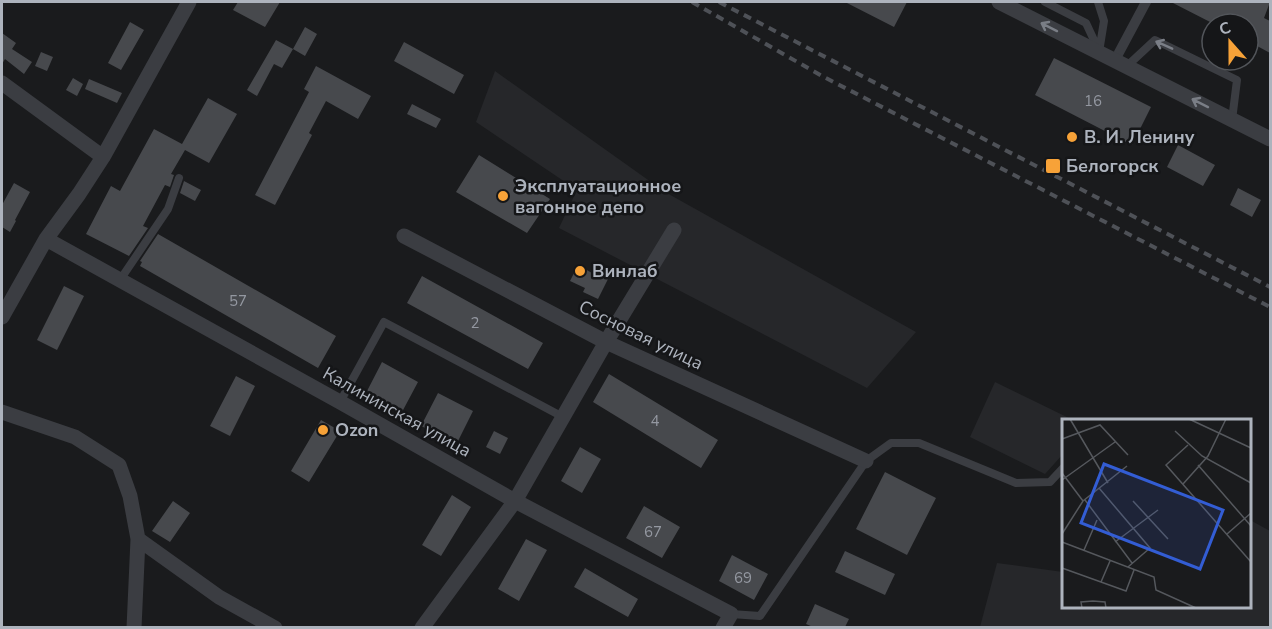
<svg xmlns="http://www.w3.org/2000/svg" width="1272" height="629" font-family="'Nunito Sans',sans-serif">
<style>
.built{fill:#26272a}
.building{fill:#47494d}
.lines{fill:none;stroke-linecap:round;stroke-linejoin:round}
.service{stroke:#3b3d42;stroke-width:8}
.pedestrian{stroke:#3b3d42;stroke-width:10}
.minor{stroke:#3b3d42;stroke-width:15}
.rail{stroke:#4e5157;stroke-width:4;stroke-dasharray:8 6;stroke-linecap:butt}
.oneway{stroke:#7a7e86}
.poi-dot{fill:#f7a238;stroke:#151618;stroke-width:2}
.labels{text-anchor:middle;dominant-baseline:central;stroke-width:5;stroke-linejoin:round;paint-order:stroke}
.number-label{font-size:15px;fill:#9498a1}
.poi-label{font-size:18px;font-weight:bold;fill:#adb3bd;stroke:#151618;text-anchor:start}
.street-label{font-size:18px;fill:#adb3bd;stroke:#151618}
.inset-road{fill:none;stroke:#55585d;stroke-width:1.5}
.view{fill:#335dd4;fill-opacity:0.15;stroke:#335dd4;stroke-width:3}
.inset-edge{fill:none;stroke:#adb3bd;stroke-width:3}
</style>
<rect width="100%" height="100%" fill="#1a1b1d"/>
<!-- built -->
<path class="built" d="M 495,71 L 665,192 L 916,332 L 867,388 L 559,228 L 577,190 L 476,122 Z
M 995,382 L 1073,420 L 1064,420 L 1063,454 L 1045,474 L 970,437 Z
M 1250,520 L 1270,531 L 1270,627 L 980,627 L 997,563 L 1063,572 L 1064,606 L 1250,606 Z"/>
<!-- building -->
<path class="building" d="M 238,2 L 280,2 L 265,27 L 233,10 Z
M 845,2 L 907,2 L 894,27 Z
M 1171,2 L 1270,2 L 1264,18 L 1270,21 L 1270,53 L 1248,41 L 1248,24 L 1214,24 Z
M 130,22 L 144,30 L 121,70 L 108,63 Z
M 305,27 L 317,34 L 305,56 L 293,49 Z
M 2,33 L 16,43 L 12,49 L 32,62 L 24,74 L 5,59 L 2,64 Z
M 276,40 L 293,49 L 282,68 L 274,64 L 257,96 L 247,90 Z
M 404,42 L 464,75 L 454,94 L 394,61 Z
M 41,52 L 53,57 L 47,71 L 35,66 Z
M 1054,58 L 1151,107 L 1132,145 L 1035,95 Z
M 316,66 L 371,96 L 358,119 L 326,101 L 309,133 L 312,135 L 275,205 L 255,195 L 309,92 L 304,89 Z
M 73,78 L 83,84 L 77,96 L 66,90 Z
M 89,79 L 122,93 L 117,103 L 85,89 Z
M 208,98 L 237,114 L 209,163 L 185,150 L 171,174 L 174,175 L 170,187 L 165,185 L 143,226 L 148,228 L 129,256 L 86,234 L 111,186 L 120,191 L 154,129 L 182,144 Z
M 412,104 L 441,119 L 436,128 L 407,114 Z
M 1178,145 L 1215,165 L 1203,186 L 1167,167 Z
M 479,155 L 550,199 L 527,233 L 456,192 Z
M 184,181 L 201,190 L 195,201 L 180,193 Z
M 14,183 L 30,192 L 15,220 L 16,221 L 10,232 L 2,227 L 2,205 Z
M 1238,188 L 1261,200 L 1252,217 L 1230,205 Z
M 158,234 L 336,336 L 318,368 L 140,266 L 142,262 L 140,261 Z
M 578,265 L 592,273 L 595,267 L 610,275 L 598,299 L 583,292 L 585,288 L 570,281 Z
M 422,276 L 543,343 L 528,369 L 407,303 Z
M 64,286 L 84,296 L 57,350 L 37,340 Z
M 382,362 L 418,382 L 402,412 L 366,393 Z
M 609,374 L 718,440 L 701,468 L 593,402 Z
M 236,376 L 255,386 L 230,436 L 210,426 Z
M 438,393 L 473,411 L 457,443 L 421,426 Z
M 321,420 L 340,431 L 309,482 L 291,471 Z
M 494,431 L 508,438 L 500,454 L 486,447 Z
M 580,447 L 601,459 L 582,493 L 561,481 Z
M 885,472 L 936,498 L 907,555 L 856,529 Z
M 452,495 L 471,507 L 441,556 L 422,545 Z
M 173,501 L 190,513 L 170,542 L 152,531 Z
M 644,506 L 680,527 L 662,558 L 626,538 Z
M 526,539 L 547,550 L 519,601 L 498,589 Z
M 845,551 L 895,574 L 885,595 L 835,572 Z
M 732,555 L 768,574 L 754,600 L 719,581 Z
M 585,568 L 638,599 L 628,617 L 574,587 Z
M 815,604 L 849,619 L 845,627 L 813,627 L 806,624 Z"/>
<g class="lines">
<!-- service -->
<path class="service" d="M 1045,2 L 1086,23 L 1099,51
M 1098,2 L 1104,21 L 1099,52
M 1127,66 L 1155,40 L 1237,80 L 1232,120
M 120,280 L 168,209 L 179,178
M 340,402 L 384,322 L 563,417
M 731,614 L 760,616 L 866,461 L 891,443 L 919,443 L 1016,483 L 1050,482 L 1064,467"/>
<!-- pedestrian -->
<path class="pedestrian" d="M 1115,60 L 1146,2"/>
<!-- minor -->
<path class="minor" d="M 999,2 L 1270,139
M 2,83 L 103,157
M 404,236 L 606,342 L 866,461
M 46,239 L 340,402 L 515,501 L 731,614 L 723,628
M 2,317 L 46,239 L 79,194 L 103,157 L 189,2
M 2,412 L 75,437 L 119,465 L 130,496 L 138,539 L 219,597 L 275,628
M 134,628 L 138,539
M 422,628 L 515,501 L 606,342 L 674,230"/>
<!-- rail -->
<path class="rail" d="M 692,2 L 822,76 L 1270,307
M 719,2 L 1270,287"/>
</g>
<!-- one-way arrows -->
<defs><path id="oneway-shaft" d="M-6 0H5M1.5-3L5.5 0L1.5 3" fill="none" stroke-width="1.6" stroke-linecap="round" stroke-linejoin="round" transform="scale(1.5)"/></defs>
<g class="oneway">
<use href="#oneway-shaft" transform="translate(1049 27) rotate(-153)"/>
<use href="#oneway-shaft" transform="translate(1164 45) rotate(-156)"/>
<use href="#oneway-shaft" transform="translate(1200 103) rotate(-153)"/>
</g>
<!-- markers -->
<g class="poi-dot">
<circle cx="1072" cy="137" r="6"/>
<rect x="1045" y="158" width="16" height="16" rx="3"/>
<circle cx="503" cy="196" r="6"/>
<circle cx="580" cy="271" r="6"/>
<circle cx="323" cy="430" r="6"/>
</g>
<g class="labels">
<!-- number labels -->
<g class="number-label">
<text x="1093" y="101">16</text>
<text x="238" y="301">57</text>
<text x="475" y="323">2</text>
<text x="655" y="421">4</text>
<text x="653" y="532">67</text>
<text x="743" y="578">69</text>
</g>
<!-- poi labels -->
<g class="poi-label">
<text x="1084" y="137">В. И. Ленину</text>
<text x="1066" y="166">Белогорск</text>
<text x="515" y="186">Эксплуатационное<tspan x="515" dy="21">вагонное депо</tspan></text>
<text x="592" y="271">Винлаб</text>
<text x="335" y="430">Ozon</text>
</g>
<!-- street labels -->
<g class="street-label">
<text transform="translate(641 335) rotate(26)">Сосновая улица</text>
<text transform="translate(397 412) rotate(29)">Калининская улица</text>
</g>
</g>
<!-- overview -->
<g transform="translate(1062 419)">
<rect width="189" height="189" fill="#1a1b1d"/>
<path class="inset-road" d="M 8,0 L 46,64M 127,0 L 189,29M 113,12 L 140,37 L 189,64M 0,20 L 38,6 L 66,36M 126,26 L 104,46 L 189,143M 136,46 L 189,107M 0,54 L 21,82M 0,61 L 53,23M 121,65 L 146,37 L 164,0M 37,69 L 88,129 L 66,148M 23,81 L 70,144M 71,82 L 106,120M 0,115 L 21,82 L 65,47M 165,115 L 189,94M 0,123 L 92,158 L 94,171 L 134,189M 53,123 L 96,91M 22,131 L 35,101M 0,149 L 64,172 L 72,151M 39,163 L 48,142M 20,189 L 19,183 L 31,182 L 43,183 L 44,189"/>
<path class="view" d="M 42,45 L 161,91 L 138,150 L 19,104 Z"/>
<rect width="189" height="189" class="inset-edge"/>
</g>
<!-- border -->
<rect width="1272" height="629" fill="none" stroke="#adb3bd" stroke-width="6"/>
<!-- north arrow -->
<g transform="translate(1230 42) rotate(339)"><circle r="28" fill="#151618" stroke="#52555a" stroke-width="1.5"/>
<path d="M0-4.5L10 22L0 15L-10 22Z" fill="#f7a238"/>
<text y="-9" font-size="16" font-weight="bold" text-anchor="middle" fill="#adb3bd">С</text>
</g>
</svg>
